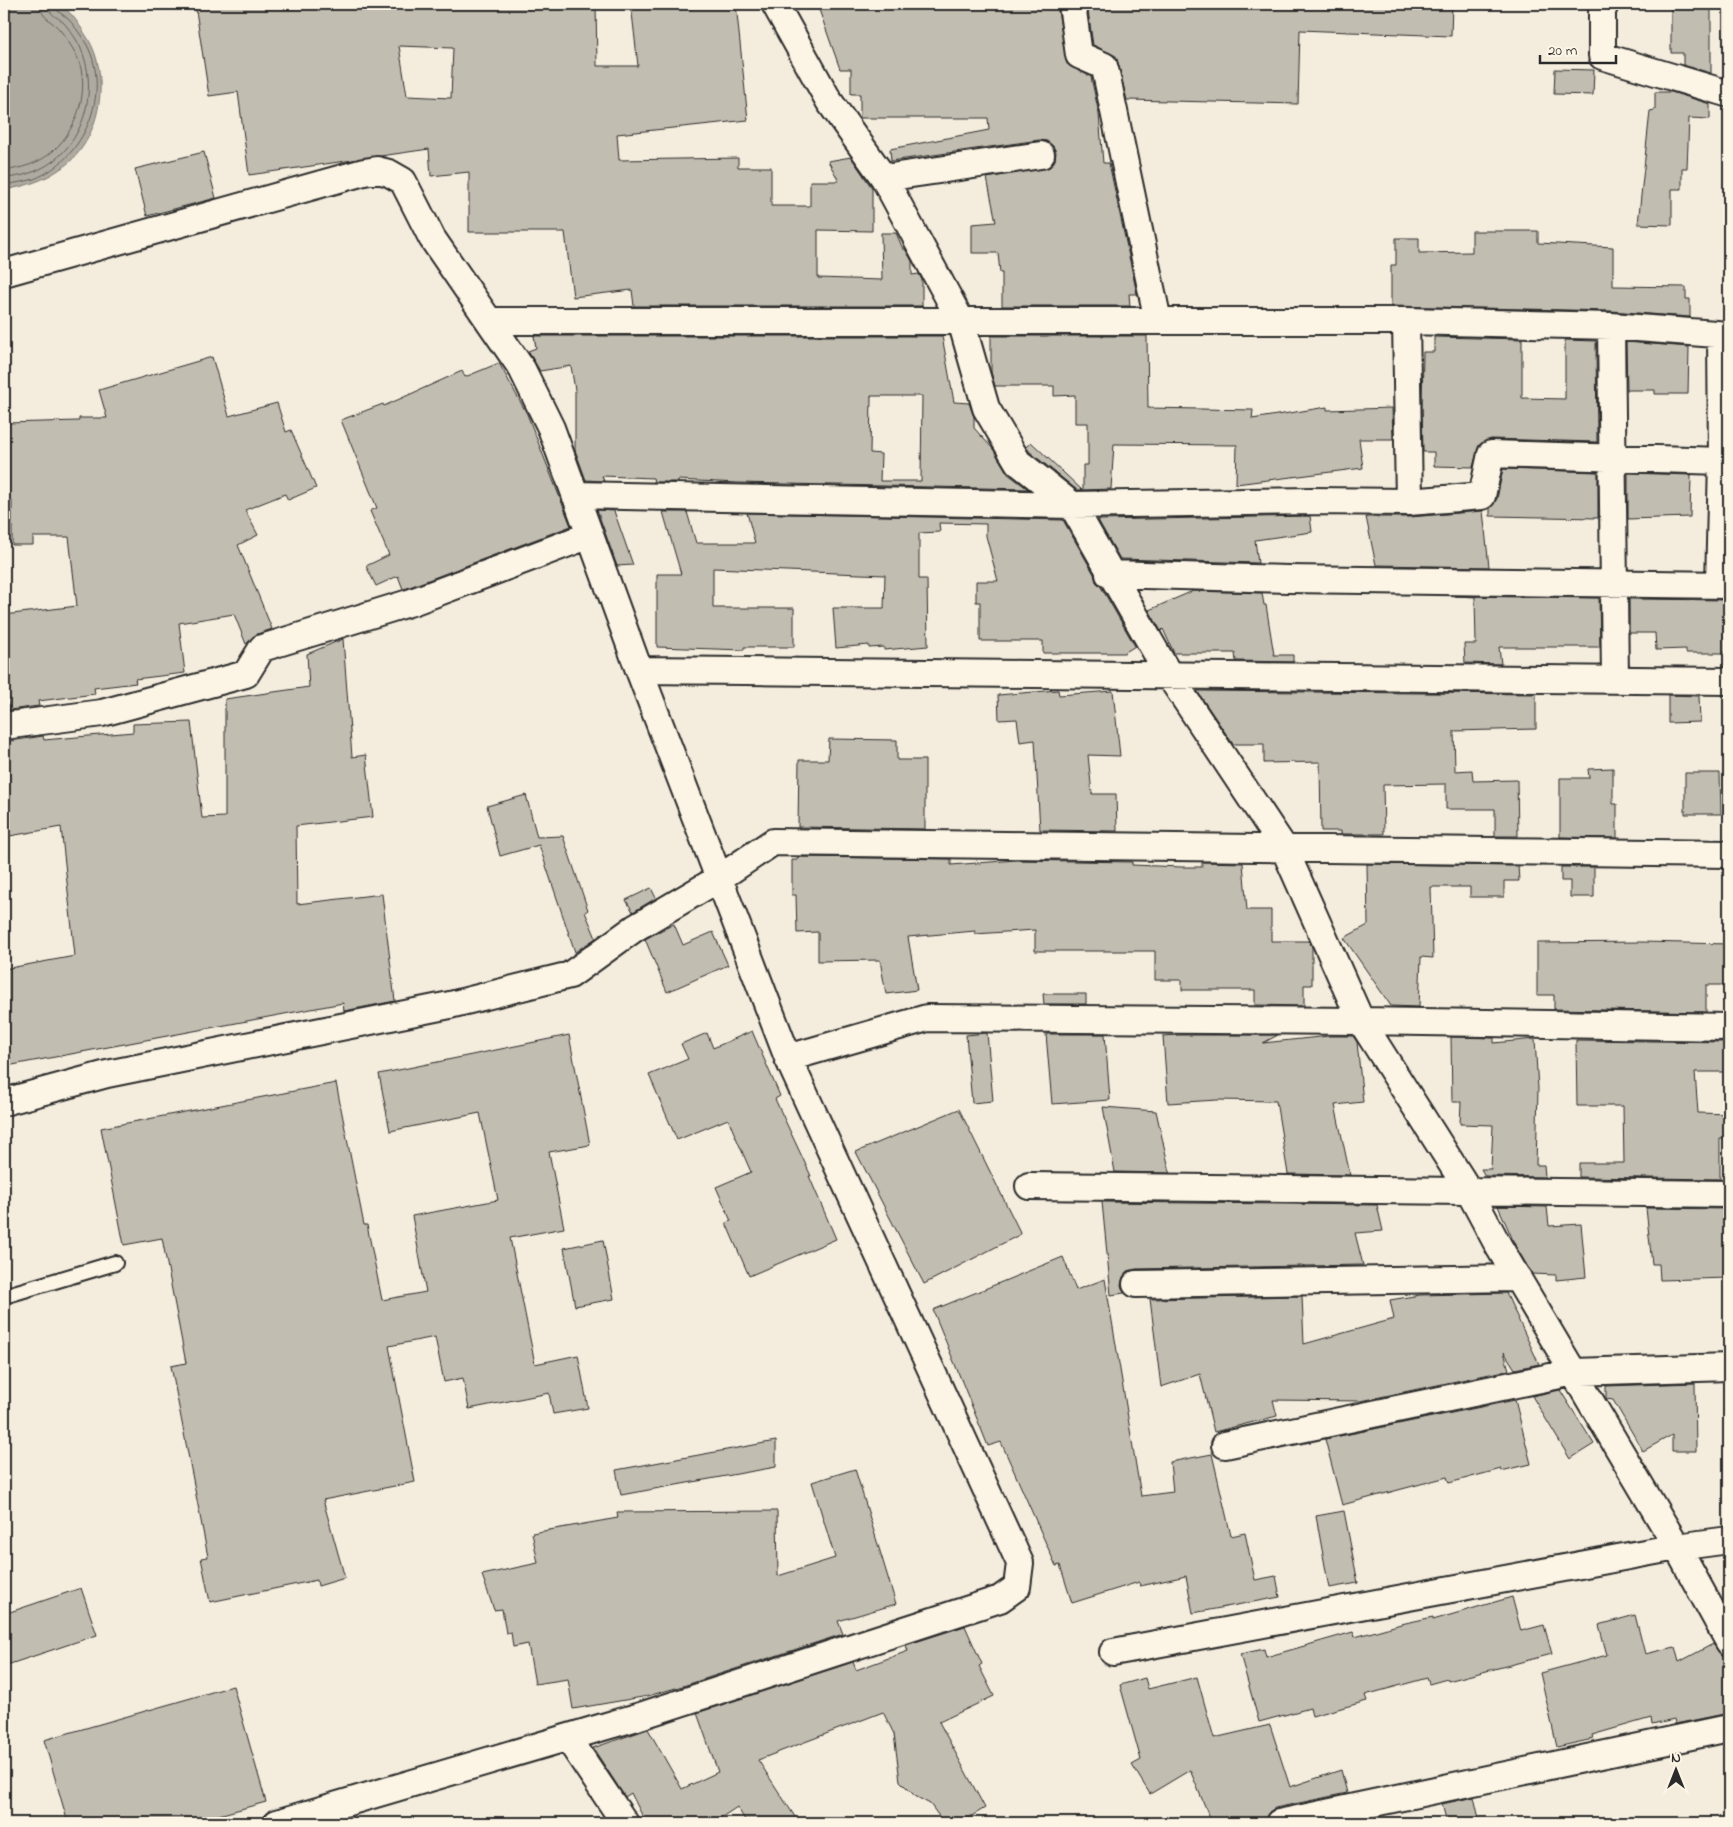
<svg xmlns="http://www.w3.org/2000/svg" width="1733" height="1827" font-family="'Indie Flower',sans-serif">
<style>
.water{fill:#afaaa0;stroke:#7a7771}
.lines{fill:none;stroke-linecap:round;stroke-linejoin:round}
.shore{stroke:#605e5a;stroke-width:1}
.building{fill:#c2bdb1;stroke:#2b2b2b;fill-rule:evenodd}
.service-casing{stroke:#2b2b2b;stroke-width:18}
.minor-casing{stroke:#2b2b2b;stroke-width:30}
.service{stroke:#fcf5e5;stroke-width:14}
.minor{stroke:#fcf5e5;stroke-width:26}
</style>
<rect width="100%" height="100%" fill="#f4edde"/>
<filter id="ink" filterUnits="userSpaceOnUse"><feTurbulence type="fractalNoise" baseFrequency=".02" numOctaves="2"/><feDisplacementMap in="SourceGraphic" scale="10" xChannelSelector="R" yChannelSelector="G"/><feConvolveMatrix kernelMatrix="1 2 1 2 8 2 1 2 1" color-interpolation-filters="sRGB"/></filter>
<g filter="url(#ink)">
<!-- water -->
<path class="water" d="M 4,4 C 15,4 49,1 57,4 C 70,9 78,23 85,34 C 112,72 102,140 63,167 C 44,181 26,186 4,190 Z"/>
<g class="lines">
<!-- shore -->
<path class="shore" d="M 4,171 C 21,168 39,164 53,151 C 80,127 93,81 73,49 C 69,43 65,36 60,30 C 52,20 41,19 40,4
M 4,179 C 12,177 22,176 30,173 C 80,157 101,95 81,49 C 78,41 70,30 64,23 C 57,16 48,15 48,4
M 4,185 C 13,183 25,182 34,179 C 84,159 112,94 87,45 C 82,37 75,26 69,20 C 64,14 55,12 54,4"/>
</g>
<!-- building -->
<path class="building" d="M 195,4 L 596,4 L 597,66 L 638,66 L 631,4 L 736,4 L 748,120 L 617,134 L 619,160 L 738,158 L 738,167 L 771,167 L 771,206 L 810,206 L 810,181 L 839,181 L 828,161 L 851,157 L 872,188 L 872,231 L 818,230 L 818,278 L 882,280 L 881,233 L 896,233 L 903,249 L 905,249 L 912,261 L 912,275 L 919,274 L 922,280 L 922,306 L 634,306 L 632,290 L 573,297 L 565,232 L 469,232 L 469,172 L 431,176 L 429,149 L 249,175 L 238,92 L 209,96 ZM 399,46 L 453,48 L 451,98 L 407,96 Z
M 817,4 L 1057,4 L 1067,64 L 1091,77 L 1099,114 L 1103,163 L 1109,163 L 1137,294 L 1129,294 L 1130,306 L 1002,306 L 1002,273 L 1000,273 L 998,253 L 972,253 L 972,224 L 996,222 L 987,178 L 1050,167 L 1055,160 L 1056,152 L 1053,146 L 1047,141 L 1039,140 L 891,161 L 890,149 L 989,130 L 988,118 L 860,118 L 860,94 L 851,94 L 851,69 L 840,69 Z
M 1087,4 L 1452,4 L 1451,36 L 1300,30 L 1298,104 L 1127,100 L 1116,56 L 1093,45 Z
M 1671,4 L 1711,4 L 1711,73 L 1683,65 L 1683,53 L 1671,53 Z
M 1555,69 L 1594,70 L 1593,95 L 1554,94 Z
M 1655,92 L 1671,92 L 1710,104 L 1710,119 L 1689,118 L 1687,168 L 1682,168 L 1682,189 L 1672,189 L 1672,225 L 1638,224 L 1650,111 L 1655,110 Z
M 204,152 L 216,198 L 147,216 L 135,169 Z
M 1472,231 L 1538,231 L 1538,243 L 1613,247 L 1613,286 L 1686,287 L 1686,299 L 1690,299 L 1690,317 L 1611,311 L 1391,306 L 1391,265 L 1396,265 L 1396,238 L 1419,238 L 1419,253 L 1472,252 Z
M 534,336 L 942,336 L 954,402 L 969,403 L 974,417 L 974,428 L 993,449 L 1008,474 L 1028,489 L 738,483 L 678,480 L 678,482 L 654,482 L 653,478 L 602,476 L 604,481 L 586,480 L 575,450 L 575,390 L 571,366 L 540,371 L 528,351 L 536,348 ZM 871,396 L 922,396 L 921,481 L 880,481 L 881,454 L 870,453 Z
M 991,336 L 1147,336 L 1148,408 L 1253,410 L 1252,419 L 1327,407 L 1327,410 L 1392,408 L 1393,439 L 1359,439 L 1363,468 L 1236,484 L 1237,445 L 1114,444 L 1111,489 L 1083,490 L 1083,465 L 1088,465 L 1088,423 L 1075,423 L 1075,395 L 1054,396 L 1054,386 L 995,386 L 991,372 Z
M 1434,337 L 1522,339 L 1522,398 L 1565,399 L 1565,340 L 1596,341 L 1597,442 L 1491,439 L 1479,445 L 1473,467 L 1434,466 L 1434,452 L 1423,452 L 1422,408 L 1423,352 L 1434,352 Z
M 1626,342 L 1689,347 L 1688,394 L 1655,394 L 1655,390 L 1627,390 Z
M 212,357 L 229,416 L 277,403 L 286,432 L 291,430 L 316,488 L 288,500 L 285,494 L 245,510 L 258,535 L 238,545 L 272,629 L 257,634 L 246,644 L 234,614 L 179,623 L 185,673 L 135,679 L 136,683 L 94,688 L 95,694 L 38,701 L 39,706 L 9,710 L 4,666 L 4,615 L 77,606 L 69,537 L 33,537 L 33,545 L 12,545 L 12,501 L 4,501 L 4,480 L 7,480 L 5,423 L 79,421 L 79,418 L 107,418 L 99,390 Z
M 499,363 L 527,414 L 571,526 L 407,588 L 403,589 L 398,576 L 376,586 L 366,566 L 389,555 L 370,511 L 377,508 L 341,420 L 383,404 L 384,406 L 462,371 L 465,377 Z
M 1031,442 L 1082,490 L 1077,490 L 1030,452 L 1026,447 Z
M 1503,469 L 1598,472 L 1598,518 L 1490,516 L 1490,508 L 1497,499 Z
M 1628,473 L 1691,475 L 1690,517 L 1628,519 Z
M 597,510 L 614,511 L 633,565 L 617,566 Z
M 1483,511 L 1489,567 L 1376,565 L 1366,517 L 1410,517 Z
M 663,512 L 687,512 L 696,543 L 755,543 L 747,513 L 1063,520 L 1094,574 L 1096,582 L 1101,587 L 1135,646 L 1124,653 L 1043,653 L 1043,641 L 980,641 L 980,602 L 976,602 L 976,581 L 998,581 L 986,536 L 986,524 L 939,523 L 940,532 L 919,533 L 919,579 L 927,579 L 928,646 L 884,650 L 884,647 L 869,648 L 869,645 L 836,648 L 833,608 L 884,608 L 885,575 L 713,568 L 713,608 L 794,608 L 794,647 L 744,647 L 744,650 L 657,647 L 657,574 L 681,574 Z
M 1310,516 L 1312,532 L 1255,540 L 1258,563 L 1120,559 L 1098,520 Z
M 1193,591 L 1262,593 L 1264,605 L 1266,605 L 1274,655 L 1293,655 L 1293,662 L 1236,661 L 1235,653 L 1174,653 L 1163,629 L 1161,631 L 1149,610 Z
M 1455,596 L 1599,598 L 1600,647 L 1499,647 L 1501,664 L 1465,663 L 1464,644 L 1476,644 L 1475,597 Z
M 1629,599 L 1729,600 L 1729,653 L 1686,653 L 1686,649 L 1656,650 L 1655,633 L 1629,633 Z
M 343,639 L 352,757 L 366,755 L 373,817 L 296,826 L 297,904 L 382,894 L 395,1001 L 344,1011 L 343,1003 L 7,1066 L 4,1050 L 4,969 L 75,956 L 61,827 L 4,837 L 4,742 L 43,736 L 44,740 L 133,732 L 133,724 L 191,722 L 202,818 L 225,817 L 225,699 L 309,687 L 307,654 Z
M 1058,690 L 1059,695 L 1113,691 L 1120,756 L 1088,755 L 1092,794 L 1116,794 L 1117,831 L 1040,830 L 1035,740 L 1020,742 L 1017,719 L 999,720 L 998,695 Z
M 1197,691 L 1536,694 L 1536,729 L 1454,731 L 1455,771 L 1472,770 L 1473,781 L 1517,780 L 1518,836 L 1495,836 L 1495,809 L 1446,809 L 1446,784 L 1383,785 L 1384,834 L 1341,834 L 1341,831 L 1321,831 L 1320,762 L 1264,763 L 1264,744 L 1233,744 Z
M 1668,695 L 1699,696 L 1700,722 L 1668,723 Z
M 829,739 L 897,740 L 897,760 L 925,760 L 925,829 L 798,827 L 799,760 L 828,760 Z
M 1613,768 L 1613,804 L 1617,804 L 1617,838 L 1560,837 L 1560,778 L 1589,778 L 1588,769 Z
M 1685,773 L 1720,773 L 1721,814 L 1685,814 Z
M 526,795 L 537,837 L 563,836 L 588,910 L 585,912 L 596,938 L 575,952 L 539,845 L 500,856 L 487,806 Z
M 798,857 L 951,859 L 951,865 L 1016,860 L 1132,862 L 1132,865 L 1181,867 L 1202,867 L 1202,862 L 1243,863 L 1247,910 L 1271,910 L 1271,941 L 1309,941 L 1312,947 L 1312,985 L 1304,985 L 1304,1006 L 1255,1005 L 1255,990 L 1182,990 L 1182,980 L 1155,980 L 1155,951 L 1035,951 L 1035,930 L 975,934 L 975,931 L 908,937 L 917,990 L 886,994 L 880,960 L 818,961 L 818,932 L 797,933 L 796,895 L 792,895 L 792,860 L 797,860 Z
M 1367,864 L 1518,866 L 1519,881 L 1504,881 L 1504,897 L 1470,897 L 1470,887 L 1431,887 L 1433,958 L 1421,957 L 1419,1007 L 1391,1006 L 1344,938 L 1368,925 Z
M 1561,867 L 1594,867 L 1594,897 L 1570,897 L 1570,881 L 1561,881 Z
M 651,888 L 656,898 L 633,912 L 626,900 Z
M 674,924 L 683,945 L 713,932 L 728,965 L 667,992 L 645,939 Z
M 1642,942 L 1729,944 L 1729,985 L 1706,985 L 1706,1012 L 1554,1009 L 1554,995 L 1537,995 L 1537,943 Z
M 1043,994 L 1086,994 L 1086,1004 L 1044,1004 Z
M 752,1031 L 780,1096 L 775,1099 L 811,1176 L 809,1176 L 836,1239 L 749,1276 L 726,1223 L 731,1221 L 716,1187 L 751,1172 L 728,1119 L 677,1140 L 649,1075 L 688,1059 L 681,1044 L 707,1033 L 713,1048 Z
M 987,1033 L 993,1101 L 972,1103 L 966,1035 Z
M 1046,1034 L 1105,1034 L 1110,1100 L 1052,1104 Z
M 569,1035 L 590,1145 L 549,1152 L 564,1228 L 510,1238 L 535,1364 L 578,1355 L 588,1408 L 553,1414 L 549,1393 L 469,1409 L 463,1378 L 444,1382 L 435,1337 L 389,1346 L 415,1482 L 323,1500 L 345,1578 L 318,1586 L 317,1580 L 210,1602 L 201,1558 L 208,1557 L 171,1366 L 186,1363 L 162,1238 L 124,1245 L 101,1128 L 336,1083 L 364,1225 L 367,1225 L 382,1300 L 426,1292 L 412,1216 L 498,1200 L 480,1113 L 390,1131 L 379,1074 Z
M 1179,1035 L 1278,1035 L 1263,1043 L 1329,1036 L 1353,1036 L 1357,1042 L 1363,1102 L 1335,1105 L 1350,1175 L 1288,1174 L 1276,1101 L 1217,1100 L 1168,1103 L 1163,1036 Z
M 1451,1037 L 1494,1038 L 1494,1043 L 1535,1039 L 1538,1089 L 1536,1165 L 1544,1165 L 1545,1177 L 1485,1176 L 1481,1169 L 1491,1169 L 1493,1125 L 1460,1124 L 1461,1102 L 1452,1102 Z
M 1576,1040 L 1729,1042 L 1729,1072 L 1695,1072 L 1698,1113 L 1729,1114 L 1729,1139 L 1720,1139 L 1720,1179 L 1579,1177 L 1579,1163 L 1624,1163 L 1623,1106 L 1577,1106 Z
M 1103,1107 L 1156,1111 L 1170,1173 L 1115,1172 Z
M 959,1109 L 1021,1234 L 924,1284 L 856,1152 Z
M 1102,1202 L 1377,1205 L 1383,1231 L 1355,1233 L 1363,1265 L 1136,1269 L 1128,1271 L 1123,1277 L 1121,1285 L 1124,1293 L 1111,1295 Z
M 1498,1206 L 1547,1207 L 1549,1226 L 1581,1224 L 1586,1277 L 1556,1280 L 1556,1275 L 1532,1274 L 1516,1247 Z
M 1646,1208 L 1729,1209 L 1729,1278 L 1660,1280 L 1659,1264 L 1652,1264 Z
M 603,1240 L 614,1299 L 575,1306 L 564,1248 Z
M 1063,1257 L 1076,1290 L 1105,1279 L 1141,1496 L 1173,1492 L 1170,1462 L 1212,1454 L 1231,1536 L 1245,1533 L 1255,1580 L 1276,1576 L 1280,1597 L 1193,1613 L 1186,1576 L 1140,1586 L 1139,1582 L 1072,1603 L 1060,1565 L 1056,1566 L 1001,1442 L 988,1446 L 933,1310 Z
M 1506,1293 L 1539,1364 L 1515,1369 L 1504,1352 L 1509,1370 L 1361,1401 L 1273,1400 L 1277,1416 L 1214,1432 L 1200,1374 L 1161,1387 L 1150,1299 L 1302,1296 L 1304,1344 L 1394,1319 L 1390,1300 L 1420,1295 Z
M 1695,1383 L 1696,1451 L 1672,1451 L 1672,1435 L 1643,1451 L 1613,1400 L 1606,1399 L 1606,1386 Z
M 1560,1390 L 1594,1444 L 1570,1459 L 1532,1396 Z
M 1515,1400 L 1531,1464 L 1501,1471 L 1501,1469 L 1449,1483 L 1447,1477 L 1342,1505 L 1325,1439 Z
M 776,1441 L 776,1467 L 621,1495 L 616,1470 Z
M 855,1469 L 896,1604 L 838,1621 L 843,1634 L 686,1685 L 648,1696 L 573,1709 L 568,1679 L 535,1684 L 528,1644 L 513,1647 L 511,1632 L 506,1633 L 502,1609 L 494,1610 L 482,1575 L 538,1563 L 532,1533 L 618,1518 L 617,1512 L 777,1511 L 778,1576 L 835,1558 L 812,1482 Z
M 1344,1511 L 1358,1583 L 1329,1588 L 1316,1516 Z
M 81,1588 L 97,1635 L 4,1666 L 4,1614 Z
M 1512,1597 L 1521,1631 L 1544,1625 L 1552,1654 L 1448,1681 L 1447,1679 L 1429,1684 L 1427,1678 L 1365,1695 L 1367,1701 L 1312,1716 L 1310,1708 L 1259,1722 L 1240,1654 L 1264,1649 L 1266,1657 L 1353,1632 L 1355,1637 L 1401,1624 L 1433,1617 L 1433,1620 Z
M 1635,1615 L 1645,1654 L 1675,1647 L 1679,1662 L 1713,1644 L 1721,1655 L 1729,1657 L 1729,1713 L 1675,1724 L 1674,1720 L 1652,1725 L 1651,1718 L 1592,1735 L 1593,1739 L 1557,1747 L 1540,1673 L 1607,1655 L 1599,1625 Z
M 965,1626 L 982,1664 L 979,1666 L 994,1696 L 939,1722 L 985,1808 L 960,1823 L 944,1823 L 930,1804 L 915,1796 L 900,1781 L 894,1734 L 883,1712 L 758,1760 L 799,1823 L 747,1823 L 737,1807 L 713,1823 L 646,1823 L 631,1793 L 625,1797 L 593,1748 L 648,1729 L 682,1789 L 718,1772 L 697,1713 L 853,1662 L 856,1670 L 908,1651 L 906,1645 Z
M 1197,1677 L 1214,1738 L 1270,1725 L 1290,1787 L 1341,1770 L 1347,1793 L 1275,1808 L 1269,1812 L 1264,1823 L 1212,1823 L 1190,1770 L 1150,1794 L 1132,1765 L 1141,1760 L 1120,1685 L 1145,1678 L 1148,1689 Z
M 233,1686 L 266,1802 L 190,1823 L 68,1823 L 44,1740 Z
M 1474,1797 L 1480,1823 L 1447,1823 L 1442,1804 Z"/>
<g class="lines">
<!-- service casing -->
<g class="service-casing">
<path id="service" d="M 4,1296 L 115,1263"/>
</g>
<!-- minor casing -->
<g class="minor-casing">
<path id="minor" d="M 775,4 L 829,101 L 884,178 L 961,321 L 986,408 L 1018,462 L 1072,505 L 1312,501 L 1409,502 L 1406,321 L 1611,326 L 1729,335
M 1072,4 L 1079,55 L 1104,66 L 1106,73 L 1158,321
M 1605,4 L 1602,12 L 1602,56 L 1729,94
M 884,178 L 1041,155
M 4,273 L 364,172 L 377,170 L 389,173 L 403,181 L 432,238 L 522,369 L 551,428 L 639,670 L 788,1058 L 1020,1563 L 1017,1587 L 1000,1599 L 637,1717 L 277,1823
M 490,321 L 1406,321
M 1611,326 L 1615,680
M 575,495 L 1072,505 L 1169,675 L 1284,848 L 1361,1021 L 1469,1191 L 1499,1247 L 1677,1547 L 1729,1642
M 1409,502 L 1482,496 L 1491,454 L 1722,461
M 1109,574 L 1288,579 L 1729,585
M 1719,585 L 1722,461 L 1721,335
M 639,670 L 1729,681
M 4,726 L 102,713 L 246,674 L 262,648 L 412,602 L 590,535
M 788,1058 L 927,1018 L 1361,1021 L 1729,1027
M 4,1102 L 107,1074 L 450,1005 L 570,975 L 635,928 L 718,879 L 773,842 L 1729,854
M 1029,1186 L 1729,1194
M 1136,1284 L 1518,1278
M 1225,1445 L 1574,1372 L 1729,1367
M 1113,1652 L 1677,1547 L 1729,1540
M 568,1738 L 625,1823
M 1279,1823 L 1729,1728"/>
</g>
<!-- service -->
<use href="#service" class="service"/>
<!-- minor -->
<use href="#minor" class="minor"/>
</g>
</g>
<!-- margin -->
<rect width="1733" height="1827" fill="none" stroke="#fcf5e5" stroke-width="20"/>
<rect x="10" y="10" width="1713" height="1807" fill="none" stroke="#2b2b2b" stroke-width="2" filter="url(#ink)"/>
<!-- north arrow -->
<g transform="translate(1676 1770)" stroke="#fcf5e5" stroke-width="4" paint-order="stroke">
<path d="M0-4L9 19L0 12L-9 19Z" fill="#2b2b2b"/>
<text y="-8" font-size="14" font-weight="bold" text-anchor="middle" fill="#2b2b2b">N</text>
</g>
<!-- scale -->
<path d="M1540 55v8h76v-8" fill="none" stroke="#2b2b2b" stroke-width="2.5"/>
<text x="1548" y="55" font-size="15" fill="#2b2b2b" stroke="#fcf5e5" stroke-width="4" paint-order="stroke">20 m</text>
</svg>
